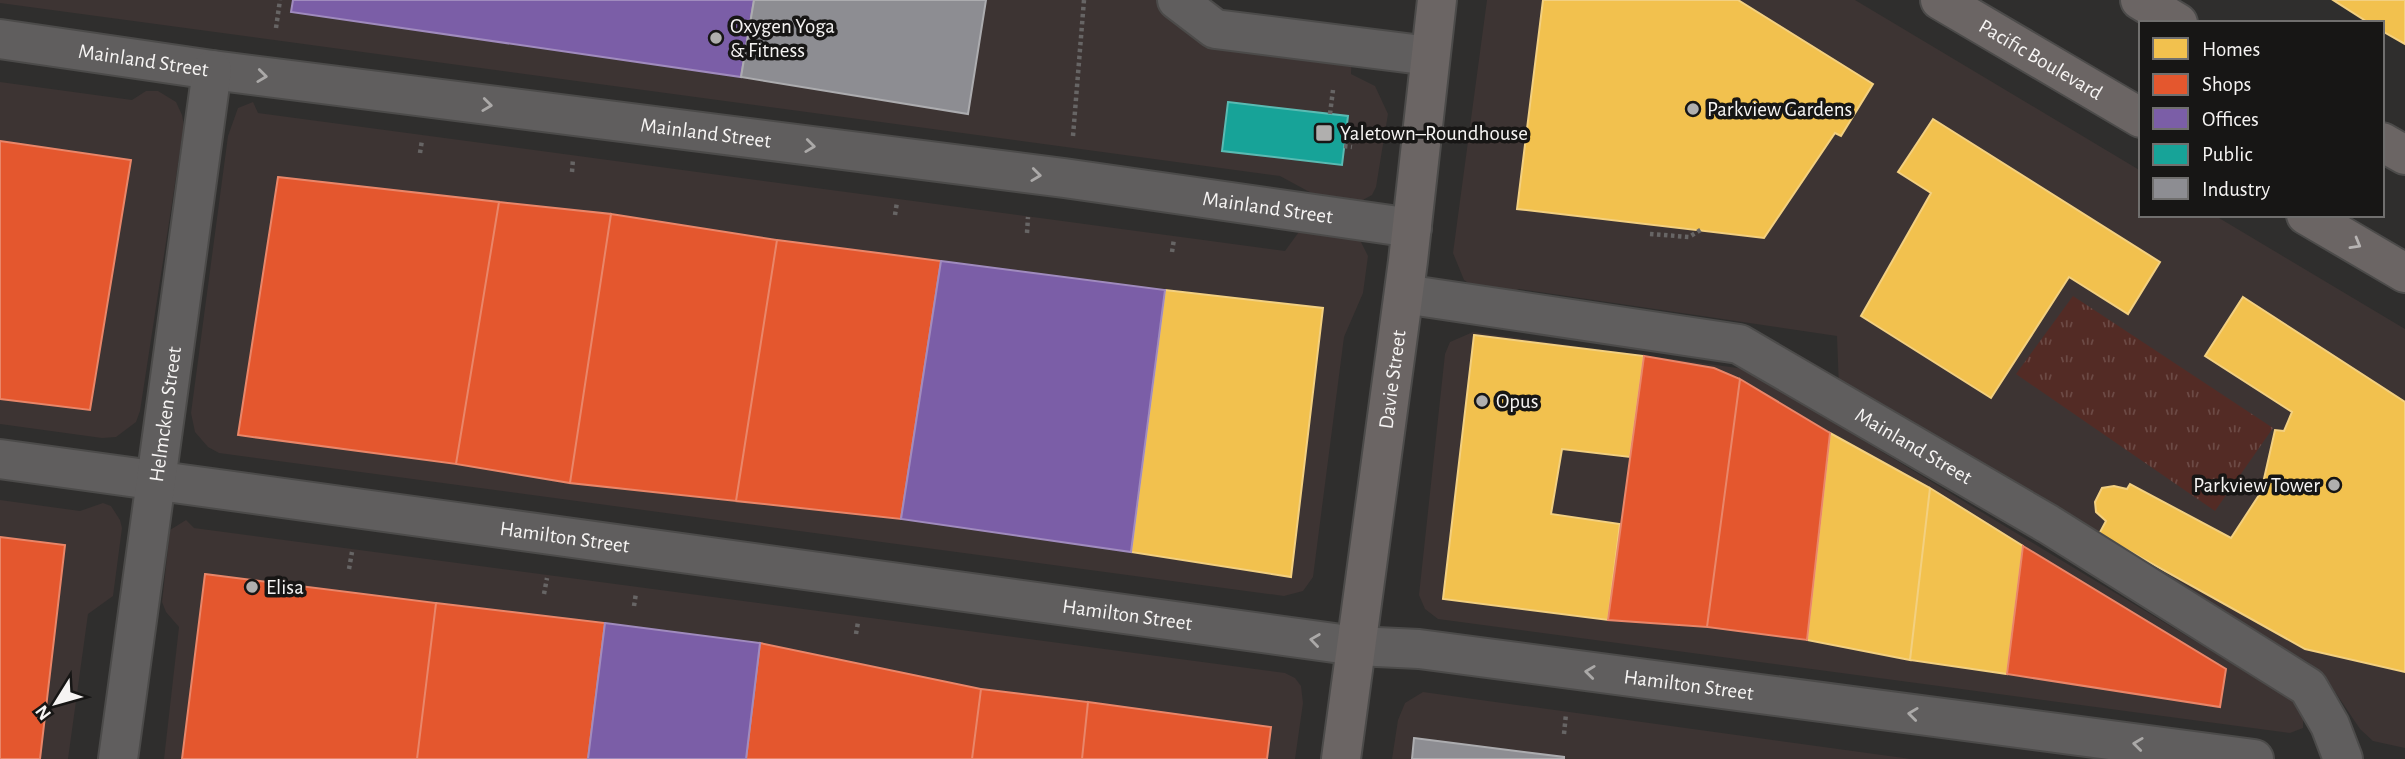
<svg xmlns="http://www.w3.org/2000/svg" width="2405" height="759" font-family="'Alegreya Sans',sans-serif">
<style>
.built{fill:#3d3433}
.grass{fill:url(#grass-tufts)}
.homes{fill:#f2c14e;stroke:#f3d080;stroke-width:2}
.shops{fill:#e4572e;stroke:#e98669;stroke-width:2}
.offices{fill:#7b5ea7;stroke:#a08bbe;stroke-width:2}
.public{fill:#17a398;stroke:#5abbb3;stroke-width:2}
.industry{fill:#8d8d92;stroke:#acacaf;stroke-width:2}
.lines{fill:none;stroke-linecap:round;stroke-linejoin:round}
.minor-casing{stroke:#4c4b4a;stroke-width:42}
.major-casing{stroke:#4c4b4a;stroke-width:42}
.path{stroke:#676565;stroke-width:4.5;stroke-dasharray:3.5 3.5;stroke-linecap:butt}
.minor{stroke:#605e5e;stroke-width:38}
.major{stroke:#6b6564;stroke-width:38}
.oneway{stroke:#aba9a8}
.oneway2{stroke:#b7b4b3}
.poi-dot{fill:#b0afae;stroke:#171615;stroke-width:2.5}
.labels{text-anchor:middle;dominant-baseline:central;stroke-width:7;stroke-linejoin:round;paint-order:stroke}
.poi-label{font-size:21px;fill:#f6f4f3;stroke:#171615;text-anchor:start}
.street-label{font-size:21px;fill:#f6f4f3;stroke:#171615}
</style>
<defs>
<pattern id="grass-tufts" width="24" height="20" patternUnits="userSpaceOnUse" patternTransform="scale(1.75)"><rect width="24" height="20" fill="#532b25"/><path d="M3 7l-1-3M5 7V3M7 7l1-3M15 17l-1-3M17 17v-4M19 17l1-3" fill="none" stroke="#6c4a45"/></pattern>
</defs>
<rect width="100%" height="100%" fill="#2f2e2d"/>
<!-- built -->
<path class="built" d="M 0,0 L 1177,0 L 1352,46 L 1351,74 L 1375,86 L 1388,114 L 1376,187 L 1372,195 L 1359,202 L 1315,195 L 1280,176 L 0,3 Z
M 1487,0 L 1855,0 L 2141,171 L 2141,215 L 2214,215 L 2405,329 L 2405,748 L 2373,741 L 2360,729 L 2327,680 L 2308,662 L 1839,388 L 1837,336 L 1519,289 L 1509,293 L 1473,286 L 1464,280 L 1453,253 Z
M 0,82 L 132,100 L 146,91 L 158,91 L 176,102 L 182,115 L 184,125 L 140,411 L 136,422 L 116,437 L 102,438 L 0,424 Z
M 253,102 L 258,113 L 1285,251 L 1301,229 L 1347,230 L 1361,242 L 1368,256 L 1363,293 L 1344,337 L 1313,577 L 1303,591 L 1284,596 L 219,453 L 208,447 L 195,432 L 191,413 L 228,136 L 238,108 Z
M 1473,332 L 1745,369 L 2294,701 L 2303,715 L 2303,728 L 2290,733 L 1438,619 L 1425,609 L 1419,595 L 1445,354 L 1450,342 Z
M 0,500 L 80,511 L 103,503 L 111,506 L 120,520 L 122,528 L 113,596 L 88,614 L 68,759 L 0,759 Z
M 186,520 L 194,528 L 1285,673 L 1295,678 L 1301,686 L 1303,703 L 1295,759 L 164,759 L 179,627 L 166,612 L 162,602 L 170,530 Z
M 1423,692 L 1911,759 L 1392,759 L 1398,720 L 1405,703 Z"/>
<!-- grass -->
<path class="grass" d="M 2073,296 L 2273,428 L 2215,511 L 2016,374 Z"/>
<!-- homes -->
<path class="homes" d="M 1543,0 L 1738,0 L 1873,84 L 1841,136 L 1835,133 L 1764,238 L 1517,209 Z
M 2333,0 L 2405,0 L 2405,44 L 2382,31 L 2382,23 L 2369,23 Z
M 1933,119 L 2160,262 L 2128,314 L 2069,277 L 1991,398 L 1861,316 L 1931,193 L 1898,172 Z
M 1165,290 L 1323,308 L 1291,577 L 1131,552 Z
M 2243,297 L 2405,402 L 2405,672 L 2305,649 L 2099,534 L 2106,521 L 2096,512 L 2095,502 L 2102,488 L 2114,486 L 2127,489 L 2130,484 L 2231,538 L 2261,492 L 2275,430 L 2284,431 L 2292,412 L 2205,356 Z
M 1474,335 L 1644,356 L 1630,457 L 1562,449 L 1551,514 L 1620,524 L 1608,620 L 1443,599 Z
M 1830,433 L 1930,488 L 1910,660 L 1807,640 Z
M 1930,488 L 2023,546 L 2007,674 L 1910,660 Z"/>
<!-- shops -->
<path class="shops" d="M 0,141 L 131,160 L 90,410 L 0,399 Z
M 278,177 L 499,202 L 456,464 L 238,435 Z
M 499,202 L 611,214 L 570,483 L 456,464 Z
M 611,214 L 777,240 L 736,501 L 570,483 Z
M 777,240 L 941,261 L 901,519 L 736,501 Z
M 1644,356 L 1714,368 L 1740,379 L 1707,627 L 1608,620 Z
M 1740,379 L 1830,433 L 1807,640 L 1707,627 Z
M 0,537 L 65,545 L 40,759 L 0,759 Z
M 2023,546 L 2226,669 L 2220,707 L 2007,674 Z
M 205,574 L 436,603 L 417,759 L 182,759 Z
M 436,603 L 605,623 L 588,759 L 417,759 Z
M 760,643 L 981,689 L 972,759 L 746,759 Z
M 981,689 L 1088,702 L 1082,759 L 972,759 Z
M 1088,702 L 1271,727 L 1267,759 L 1082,759 Z"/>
<!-- offices -->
<path class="offices" d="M 293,0 L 754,0 L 741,77 L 291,12 Z
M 941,261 L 1165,290 L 1131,552 L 901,519 Z
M 605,623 L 760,643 L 746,759 L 588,759 Z"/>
<!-- public -->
<path class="public" d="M 1228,102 L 1348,116 L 1342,165 L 1222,151 Z"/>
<!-- industry -->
<path class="industry" d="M 754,0 L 986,0 L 968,114 L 741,77 Z
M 1414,738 L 1564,757 L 1564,759 L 1412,759 Z"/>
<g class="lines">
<!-- minor casing -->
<g class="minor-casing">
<g id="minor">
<path d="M 1177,0 L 1215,29 L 1430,56"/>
<path id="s1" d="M 0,39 L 212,70 L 1064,178 L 1412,228"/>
<path id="s2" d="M 1404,294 L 1739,344 L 2048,524 L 2308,687 L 2330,725 L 2343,759"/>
<path id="s3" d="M 0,459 L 1356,646 L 1419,649 L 2254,759"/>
<path id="s4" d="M 118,759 L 212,70"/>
</g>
</g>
<!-- major casing -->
<g class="major-casing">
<g id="major">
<path id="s5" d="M 1940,0 L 2141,118"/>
<path d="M 2140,0 L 2178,23"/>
<path d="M 2382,142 L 2405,155"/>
<path d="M 2306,215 L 2405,273"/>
<path id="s6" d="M 1341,759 L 1408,261 L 1437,0"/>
</g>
</g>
<!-- path -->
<path class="path" d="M 276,28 L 280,0
M 1330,114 L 1333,90
M 1073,136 L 1084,0
M 1344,146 L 1352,147
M 420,153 L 422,140
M 572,172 L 573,159
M 895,215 L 897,202
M 1027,233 L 1028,217
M 1650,234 L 1689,237 L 1702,229
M 1172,252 L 1174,239
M 349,569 L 352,552
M 544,594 L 547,578
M 634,606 L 636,593
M 856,634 L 858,622
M 1564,734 L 1566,714"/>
<!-- minor -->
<use href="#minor" class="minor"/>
<!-- major -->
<use href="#major" class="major"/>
</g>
<!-- one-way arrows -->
<defs><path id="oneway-chevron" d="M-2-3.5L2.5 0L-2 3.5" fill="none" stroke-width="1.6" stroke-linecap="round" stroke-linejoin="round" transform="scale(1.75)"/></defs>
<g class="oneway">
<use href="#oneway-chevron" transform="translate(262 76) rotate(7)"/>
<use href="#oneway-chevron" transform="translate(487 105) rotate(7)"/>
<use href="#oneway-chevron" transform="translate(810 146) rotate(7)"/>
<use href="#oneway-chevron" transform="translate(1036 175) rotate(7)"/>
<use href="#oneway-chevron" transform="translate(1315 640) rotate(-172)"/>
<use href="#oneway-chevron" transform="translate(1590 672) rotate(-173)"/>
<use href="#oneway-chevron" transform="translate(1913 714) rotate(-173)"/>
<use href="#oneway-chevron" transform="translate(2138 744) rotate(-173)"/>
</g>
<use class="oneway2" href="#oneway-chevron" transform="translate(2356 244) rotate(30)"/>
<!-- markers -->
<g class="poi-dot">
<circle cx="716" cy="38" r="7"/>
<circle cx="1693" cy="109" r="7"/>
<rect x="1315" y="124" width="18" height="18" rx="3.5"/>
<circle cx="1482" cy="401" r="7"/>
<circle cx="2334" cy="485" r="7"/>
<circle cx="252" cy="587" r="7"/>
</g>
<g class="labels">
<!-- poi labels -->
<g class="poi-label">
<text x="730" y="26">Oxygen Yoga<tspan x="730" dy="24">&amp; Fitness</tspan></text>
<text x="1707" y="109">Parkview Gardens</text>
<text x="1340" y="133">Yaletown–Roundhouse</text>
<text x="1496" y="401">Opus</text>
<text x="2320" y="485" text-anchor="end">Parkview Tower</text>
<text x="266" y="587">Elisa</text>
</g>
<!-- street labels -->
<g class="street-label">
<text stroke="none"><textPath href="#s5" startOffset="117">Pacific Boulevard</textPath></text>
<text stroke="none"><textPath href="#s1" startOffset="145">Mainland Street</textPath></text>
<text stroke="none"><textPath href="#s1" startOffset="712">Mainland Street</textPath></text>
<text stroke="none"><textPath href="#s1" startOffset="1279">Mainland Street</textPath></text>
<text stroke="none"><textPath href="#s6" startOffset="383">Davie Street</textPath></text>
<text stroke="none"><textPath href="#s4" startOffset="348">Helmcken Street</textPath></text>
<text stroke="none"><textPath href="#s2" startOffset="541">Mainland Street</textPath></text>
<text stroke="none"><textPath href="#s3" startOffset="570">Hamilton Street</textPath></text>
<text stroke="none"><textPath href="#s3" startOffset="1138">Hamilton Street</textPath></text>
<text stroke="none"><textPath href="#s3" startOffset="1704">Hamilton Street</textPath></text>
</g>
</g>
<!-- legend -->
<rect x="2139" y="21" width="245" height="196" fill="#171615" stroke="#706f6e" stroke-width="2"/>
<rect x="2153" y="38" width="35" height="21" fill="#f2c14e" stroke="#706f6e" stroke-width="2"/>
<text x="2202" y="56" font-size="21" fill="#f6f4f3">Homes</text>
<rect x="2153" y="74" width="35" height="21" fill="#e4572e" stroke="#706f6e" stroke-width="2"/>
<text x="2202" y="91" font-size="21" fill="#f6f4f3">Shops</text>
<rect x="2153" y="108" width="35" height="21" fill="#7b5ea7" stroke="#706f6e" stroke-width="2"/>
<text x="2202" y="126" font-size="21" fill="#f6f4f3">Offices</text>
<rect x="2153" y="144" width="35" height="21" fill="#17a398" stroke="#706f6e" stroke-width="2"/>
<text x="2202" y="161" font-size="21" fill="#f6f4f3">Public</text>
<rect x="2153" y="178" width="35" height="21" fill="#8d8d92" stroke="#706f6e" stroke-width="2"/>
<text x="2202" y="196" font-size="21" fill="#f6f4f3">Industry</text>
<!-- north arrow -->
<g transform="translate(56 703) rotate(233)" stroke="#171615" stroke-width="5" paint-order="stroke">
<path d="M0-5L12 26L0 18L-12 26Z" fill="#f6f4f3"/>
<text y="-10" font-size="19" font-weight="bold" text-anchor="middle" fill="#f6f4f3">N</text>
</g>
</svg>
